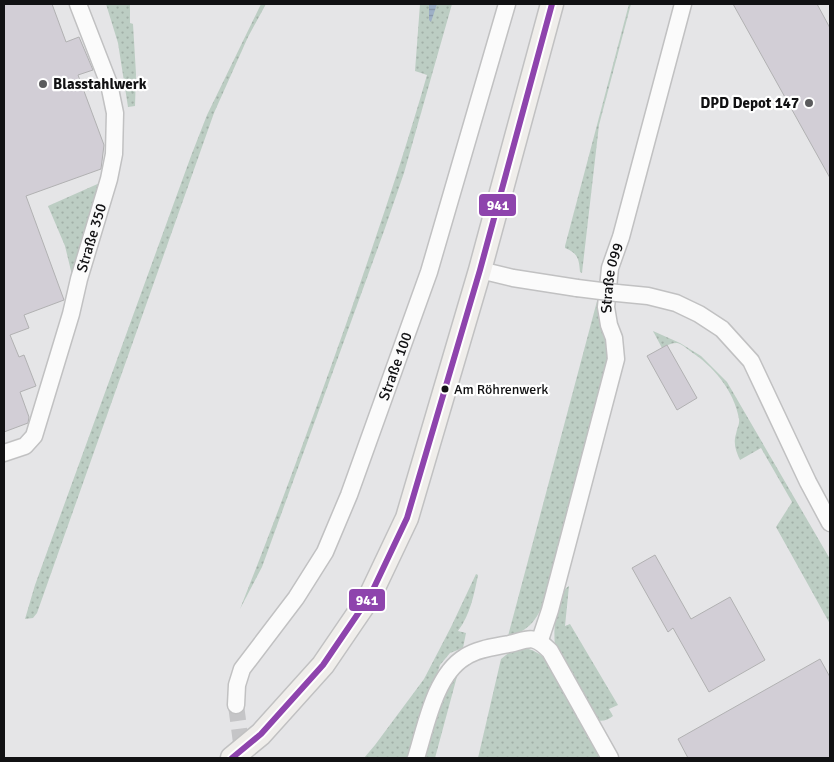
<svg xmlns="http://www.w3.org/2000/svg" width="834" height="762" font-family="Signika,sans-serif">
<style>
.grass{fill:url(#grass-dots)}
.water{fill:url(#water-rules)}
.building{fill:#d2ced6;stroke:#b1b1b2}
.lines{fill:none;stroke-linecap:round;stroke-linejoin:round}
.minor-tunnel{stroke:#c5c5c7;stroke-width:16;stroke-dasharray:16 8;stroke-linecap:butt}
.minor-casing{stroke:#c1c1c2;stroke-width:19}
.secondary-casing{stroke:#c1c1c2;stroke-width:25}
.minor{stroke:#fbfbfb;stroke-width:16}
.secondary{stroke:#f0eeeb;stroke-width:22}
.minor-bridge-casing{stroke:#c1c1c2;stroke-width:19;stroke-linecap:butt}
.minor-bridge{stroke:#fbfbfb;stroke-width:16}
.bus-1-casing{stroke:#fff;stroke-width:10}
.bus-1{stroke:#8e44ad;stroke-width:6}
.poi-dot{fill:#5b5b5d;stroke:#fff;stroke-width:2}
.bus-dot{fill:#111113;stroke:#fff;stroke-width:2}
.labels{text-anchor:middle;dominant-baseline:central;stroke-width:4.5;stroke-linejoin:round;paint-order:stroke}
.bus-label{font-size:14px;fill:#111113;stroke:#fff;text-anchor:start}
.poi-label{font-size:15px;font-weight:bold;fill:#111113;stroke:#fff;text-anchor:start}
.street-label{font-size:15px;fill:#111113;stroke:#fff}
.line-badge{stroke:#fff;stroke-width:2}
.badge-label{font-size:14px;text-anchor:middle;font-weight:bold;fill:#fff}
</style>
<defs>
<pattern id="grass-dots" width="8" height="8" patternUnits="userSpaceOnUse" patternTransform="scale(1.25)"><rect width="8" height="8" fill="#bccdc3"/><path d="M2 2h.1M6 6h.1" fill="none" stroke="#a1afa7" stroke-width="1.8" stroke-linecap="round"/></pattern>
<pattern id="water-rules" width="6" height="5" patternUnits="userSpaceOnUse" patternTransform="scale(1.25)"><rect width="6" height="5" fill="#9eb0c7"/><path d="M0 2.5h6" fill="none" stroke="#8796aa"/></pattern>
</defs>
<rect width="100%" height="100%" fill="#e5e5e7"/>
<!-- grass -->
<path class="grass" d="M 106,4 L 130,4 L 130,23 L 133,24 L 136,74 L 135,106 L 128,107 L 118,43 Z
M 261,4 L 266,4 L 248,37 L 214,113 L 37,613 L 33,618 L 25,619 L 35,585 L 191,156 L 207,115 Z
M 420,4 L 452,4 L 404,173 L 384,231 L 262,567 L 240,609 C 279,511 315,412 350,313 C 377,234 404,156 427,75 L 415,71 Z
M 629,4 L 631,4 L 599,125 L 582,273 L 580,272 C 579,259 578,253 565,248 L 565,246 Z
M 102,182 L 72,275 L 65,246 L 48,206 Z
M 609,256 L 603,316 L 608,362 L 545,599 C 538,618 529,632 508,636 Z
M 653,331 L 680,343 L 701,356 L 727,382 L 830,559 L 830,624 L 776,527 L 792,502 L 761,448 L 740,460 C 736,451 733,444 736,434 C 737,428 740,424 739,419 C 734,390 713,366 690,351 C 686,348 682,344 677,343 C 672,343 666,345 662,348 Z
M 476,574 L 478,575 C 474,595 470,615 458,631 L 466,633 L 463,648 L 450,653 L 440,665 L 409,758 L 364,758 L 375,745 L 424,679 L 451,627 Z
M 569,586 L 565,626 L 570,624 L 618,705 L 609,709 L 613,716 C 608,720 602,722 596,720 L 555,645 C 553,632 556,593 569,586 Z
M 520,648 C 532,648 542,654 548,663 L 601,758 L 478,758 L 501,659 L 511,651 Z
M 459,669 L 435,758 L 423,758 L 446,687 Z"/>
<!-- water -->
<path class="water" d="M 429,4 L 437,4 L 431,22 L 429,20 Z"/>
<!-- building -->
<path class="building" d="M 4,4 L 52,4 L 66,42 L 79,37 L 93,70 L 78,75 L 104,145 L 101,169 L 26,196 L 64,300 L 24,315 L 29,328 L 10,335 L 19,357 L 24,355 L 36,386 L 20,392 L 29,417 L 28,423 L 4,432 Z
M 733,4 L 817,4 L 830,28 L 830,178 Z
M 667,345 L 697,398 L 677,410 L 647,356 Z
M 655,555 L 691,619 L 730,597 L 765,660 L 709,692 L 673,628 L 668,632 L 632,568 Z
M 820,659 L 830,677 L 830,758 L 688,758 L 678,739 Z"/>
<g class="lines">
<!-- minor-tunnel -->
<path class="minor-tunnel" d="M 236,705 L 243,758"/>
<!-- minor casing -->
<g class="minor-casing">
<g id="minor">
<path d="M 480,270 L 513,278 L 577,288"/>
<path d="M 617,293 L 648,296 L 676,303 L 699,314 L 722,329 L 751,361 L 808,482 L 830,523"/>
<path id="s1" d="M 4,453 L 25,446 L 34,436 L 71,314 L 79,279 L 109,179 L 114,154 L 115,113 L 109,84 L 78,4"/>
<path id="s2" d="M 540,640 L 550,610 L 616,359 L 614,338 L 609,325 L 606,307 L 610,268 L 621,237 L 683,4"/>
<path id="s3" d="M 236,705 L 237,685 L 242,669 L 296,598 L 325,552 L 349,495 L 429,272 L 507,4"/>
<path d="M 416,758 C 426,726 435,675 465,657 C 477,649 494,647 509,644 C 530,639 533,634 550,651 L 610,758"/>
</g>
</g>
<!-- secondary casing -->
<g class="secondary-casing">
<path id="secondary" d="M 232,758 L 261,734 L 323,665 L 370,596 L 407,518 L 480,270 L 552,4"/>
</g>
<!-- minor -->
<use href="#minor" class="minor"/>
<!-- secondary -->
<use href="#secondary" class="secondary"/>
<!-- minor-bridge casing -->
<g class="minor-bridge-casing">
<path id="minor-bridge" d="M 577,288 L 617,293"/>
</g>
<!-- minor-bridge -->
<use href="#minor-bridge" class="minor-bridge"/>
<!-- bus-1 casing -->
<g class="bus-1-casing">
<path id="bus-1" d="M 232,758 L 261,734 L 323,665 L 370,596 L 407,518 L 480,270 L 552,4"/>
</g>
<!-- bus-1 -->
<use href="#bus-1" class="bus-1"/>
</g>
<!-- markers -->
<g class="poi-dot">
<circle cx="43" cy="84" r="5"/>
<circle cx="809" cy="103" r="5"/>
</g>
<circle class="bus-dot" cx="445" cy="389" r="4.5"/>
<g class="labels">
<!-- bus labels -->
<g class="bus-label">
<text x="454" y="389">Am Röhrenwerk</text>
</g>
<!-- poi labels -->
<g class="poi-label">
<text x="53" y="84">Blasstahlwerk</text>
<text x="799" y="103" text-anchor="end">DPD Depot 147</text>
</g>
<!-- street labels -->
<g class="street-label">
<text stroke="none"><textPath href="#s1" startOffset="242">Straße 350</textPath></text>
<text stroke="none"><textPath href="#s2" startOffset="374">Straße 099</textPath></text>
<text stroke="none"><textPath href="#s3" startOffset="379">Straße 100</textPath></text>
</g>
</g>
<g class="line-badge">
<rect x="478" y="193" width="39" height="24" rx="5" fill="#8e44ad"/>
<rect x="348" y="588" width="38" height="24" rx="5" fill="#8e44ad"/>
</g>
<g class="badge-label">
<text x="498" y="210">941</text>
<text x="367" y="605">941</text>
</g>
<!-- border -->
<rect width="834" height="762" fill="none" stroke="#111113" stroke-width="10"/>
</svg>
